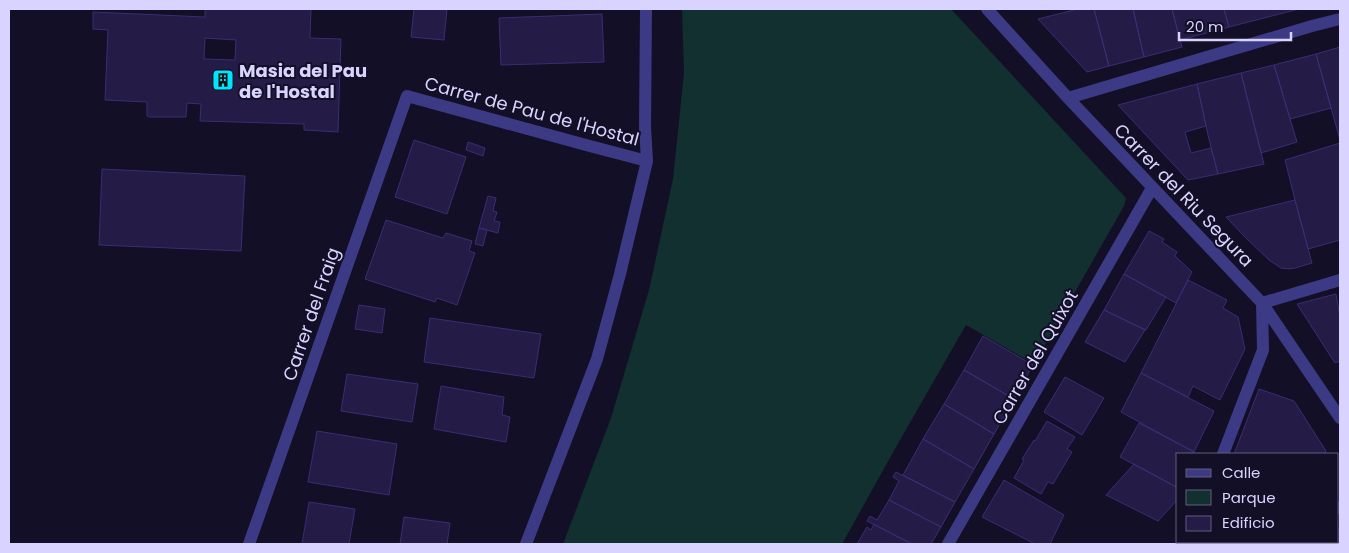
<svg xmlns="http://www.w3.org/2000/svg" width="1349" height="553" font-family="Poppins,sans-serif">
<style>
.green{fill:#12302f}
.building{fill:#241b47;stroke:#3b2d73;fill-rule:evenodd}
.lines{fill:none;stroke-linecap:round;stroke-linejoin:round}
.minor{stroke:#3d3a85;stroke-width:12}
.labels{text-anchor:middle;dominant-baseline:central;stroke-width:4;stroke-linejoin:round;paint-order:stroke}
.poi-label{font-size:18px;font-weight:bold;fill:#d9d4ff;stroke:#130f26;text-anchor:start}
.street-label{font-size:18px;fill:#d9d4ff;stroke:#130f26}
</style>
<rect width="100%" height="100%" fill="#130f26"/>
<!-- green -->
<path class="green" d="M 682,9 L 951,9 L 1126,198 L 1124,206 L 1034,364 L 966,325 L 900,440 L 842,544 L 563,544 L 611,418 L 649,290 L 673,179 L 684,73 Z"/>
<!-- building -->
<path class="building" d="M 205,9 L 311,9 L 310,38 L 341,39 L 338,132 L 304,130 L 304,124 L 200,121 L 201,104 L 187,103 L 186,117 L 149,117 L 147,116 L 147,102 L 105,100 L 108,30 L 93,29 L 93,12 L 205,17 ZM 205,38 L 236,40 L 235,60 L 204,59 Z
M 414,9 L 447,9 L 444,40 L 411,37 Z
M 1078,9 L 1094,9 L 1109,66 L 1087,72 L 1038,19 Z
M 1094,9 L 1133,9 L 1144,57 L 1109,66 Z
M 1133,9 L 1172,9 L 1182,47 L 1144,57 Z
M 1172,9 L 1224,9 L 1229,27 L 1180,40 Z
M 1224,9 L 1299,9 L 1229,27 Z
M 602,14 L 604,62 L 501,65 L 499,18 Z
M 1340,47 L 1340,140 L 1316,54 Z
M 1316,54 L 1331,108 L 1290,119 L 1274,65 Z
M 1274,65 L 1297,142 L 1261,153 L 1241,73 Z
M 1241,73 L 1264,164 L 1218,174 L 1208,135 L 1197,84 Z
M 1197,84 L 1206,126 L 1185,132 L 1191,153 L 1211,148 L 1218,174 L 1188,180 L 1118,105 Z
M 414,140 L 466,157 L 447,214 L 395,197 Z
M 468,142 L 485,148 L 483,156 L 466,150 Z
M 1340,143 L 1340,240 L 1308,249 L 1295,200 L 1285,160 Z
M 102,169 L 245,176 L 241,251 L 99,245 Z
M 488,196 L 496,198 L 493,211 L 497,212 L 494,221 L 500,222 L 498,233 L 479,228 Z
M 1295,200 L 1312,263 L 1295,268 L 1289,269 L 1281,268 L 1269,260 L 1246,238 L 1226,217 Z
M 386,220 L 443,238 L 446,233 L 472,241 L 469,251 L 475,253 L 457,305 L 437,298 L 435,302 L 365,279 Z
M 479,228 L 487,230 L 483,246 L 475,244 Z
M 1149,231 L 1164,239 L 1162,242 L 1177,252 L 1175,256 L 1192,272 L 1176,303 L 1124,274 Z
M 1124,274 L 1166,297 L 1146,330 L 1104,310 Z
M 1188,280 L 1227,300 L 1223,308 L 1238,317 L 1245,349 L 1220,400 L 1193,386 L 1188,397 L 1141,373 Z
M 1336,294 L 1340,317 L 1340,361 L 1335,363 L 1297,304 Z
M 359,305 L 385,309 L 382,333 L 355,329 Z
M 1104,310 L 1145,330 L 1125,362 L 1085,342 Z
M 430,318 L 541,334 L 534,378 L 424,362 Z
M 983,336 L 1033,365 L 1014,399 L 964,370 Z
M 964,370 L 1014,399 L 994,434 L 944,404 Z
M 1141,373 L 1214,411 L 1194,452 L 1121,412 Z
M 347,374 L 418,384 L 412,422 L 341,411 Z
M 1065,377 L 1104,398 L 1082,435 L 1044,412 Z
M 441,386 L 504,397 L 502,415 L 510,417 L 506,442 L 434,429 Z
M 1259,389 L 1294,401 L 1326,451 L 1324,454 L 1234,454 Z
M 944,404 L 994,434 L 974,469 L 923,439 Z
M 1047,421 L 1075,437 L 1067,449 L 1072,452 L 1053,484 L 1048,482 L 1041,494 L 1014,478 L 1024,460 L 1022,459 L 1034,440 L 1035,441 Z
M 1139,423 L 1194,452 L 1194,454 L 1178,454 L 1178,488 L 1120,457 Z
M 317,431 L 397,444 L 389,495 L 308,482 Z
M 923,439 L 974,469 L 955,502 L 903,475 Z
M 1134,464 L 1178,488 L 1178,499 L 1158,521 L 1106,495 Z
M 896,472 L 955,502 L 941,527 L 889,500 L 899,481 L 893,477 Z
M 1004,480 L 1064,515 L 1050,544 L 1035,544 L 982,517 Z
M 889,500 L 941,527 L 931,544 L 912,544 L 867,521 L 870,516 L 877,520 Z
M 309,502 L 355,509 L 349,544 L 302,544 Z
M 404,517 L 450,523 L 447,544 L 400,544 Z
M 874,524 L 894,535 L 912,544 L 857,544 L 867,527 L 871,530 Z
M 1338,528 L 1340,528 L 1340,544 L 1318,544 L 1316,542 L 1338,542 Z"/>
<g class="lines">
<!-- minor -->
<path class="minor" d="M 987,9 L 1068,98 L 1262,303 L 1340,418
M 1068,98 L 1312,26 L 1340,19
M 1223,454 L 1263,350 L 1262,303 L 1340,280
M 1338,508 L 1340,507
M 249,544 L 407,96 L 586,145 L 647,161
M 526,544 L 597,359 L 620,274 L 647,161 L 645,127 L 646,9
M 948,544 L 1152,188
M 1196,544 L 1206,542"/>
</g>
<!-- icons -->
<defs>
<g id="building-square" transform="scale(1.125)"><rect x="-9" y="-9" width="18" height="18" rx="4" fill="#00e5ff" stroke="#130f26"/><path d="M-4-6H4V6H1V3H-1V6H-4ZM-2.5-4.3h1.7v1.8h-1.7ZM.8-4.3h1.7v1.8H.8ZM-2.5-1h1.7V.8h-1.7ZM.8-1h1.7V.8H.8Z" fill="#111"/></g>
</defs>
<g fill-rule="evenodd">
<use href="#building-square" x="223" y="80"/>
</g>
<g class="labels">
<!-- poi labels -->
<g class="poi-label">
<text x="239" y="70">Masia del Pau<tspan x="239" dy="21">de l'Hostal</tspan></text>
</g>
<!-- street labels -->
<g class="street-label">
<text transform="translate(532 111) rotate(15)">Carrer de Pau de l'Hostal</text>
<text transform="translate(1184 195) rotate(46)">Carrer del Riu Segura</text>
<text transform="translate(311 314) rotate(-71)">Carrer del Fraig</text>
<text transform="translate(1035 357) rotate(-60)">Carrer del Quixot</text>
</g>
</g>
<!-- border -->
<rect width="1349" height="553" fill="none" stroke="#d9d4ff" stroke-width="20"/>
<!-- legend -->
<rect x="1176" y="453" width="162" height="90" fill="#130f26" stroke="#625e7d"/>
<rect x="1186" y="469" width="25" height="8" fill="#3d3a85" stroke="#625e7d"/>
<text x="1222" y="478" font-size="15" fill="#d9d4ff">Calle</text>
<rect x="1186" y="490" width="25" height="15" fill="#12302f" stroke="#625e7d"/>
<text x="1222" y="503" font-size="15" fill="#d9d4ff">Parque</text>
<rect x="1186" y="516" width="25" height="15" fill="#241b47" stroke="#625e7d"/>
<text x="1222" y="528" font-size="15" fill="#d9d4ff">Edificio</text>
<!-- scale -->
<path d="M1179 32v8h112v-8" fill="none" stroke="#d9d4ff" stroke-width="2.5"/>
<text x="1186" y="32" font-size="15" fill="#d9d4ff" stroke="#130f26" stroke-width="4" paint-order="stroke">20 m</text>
</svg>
